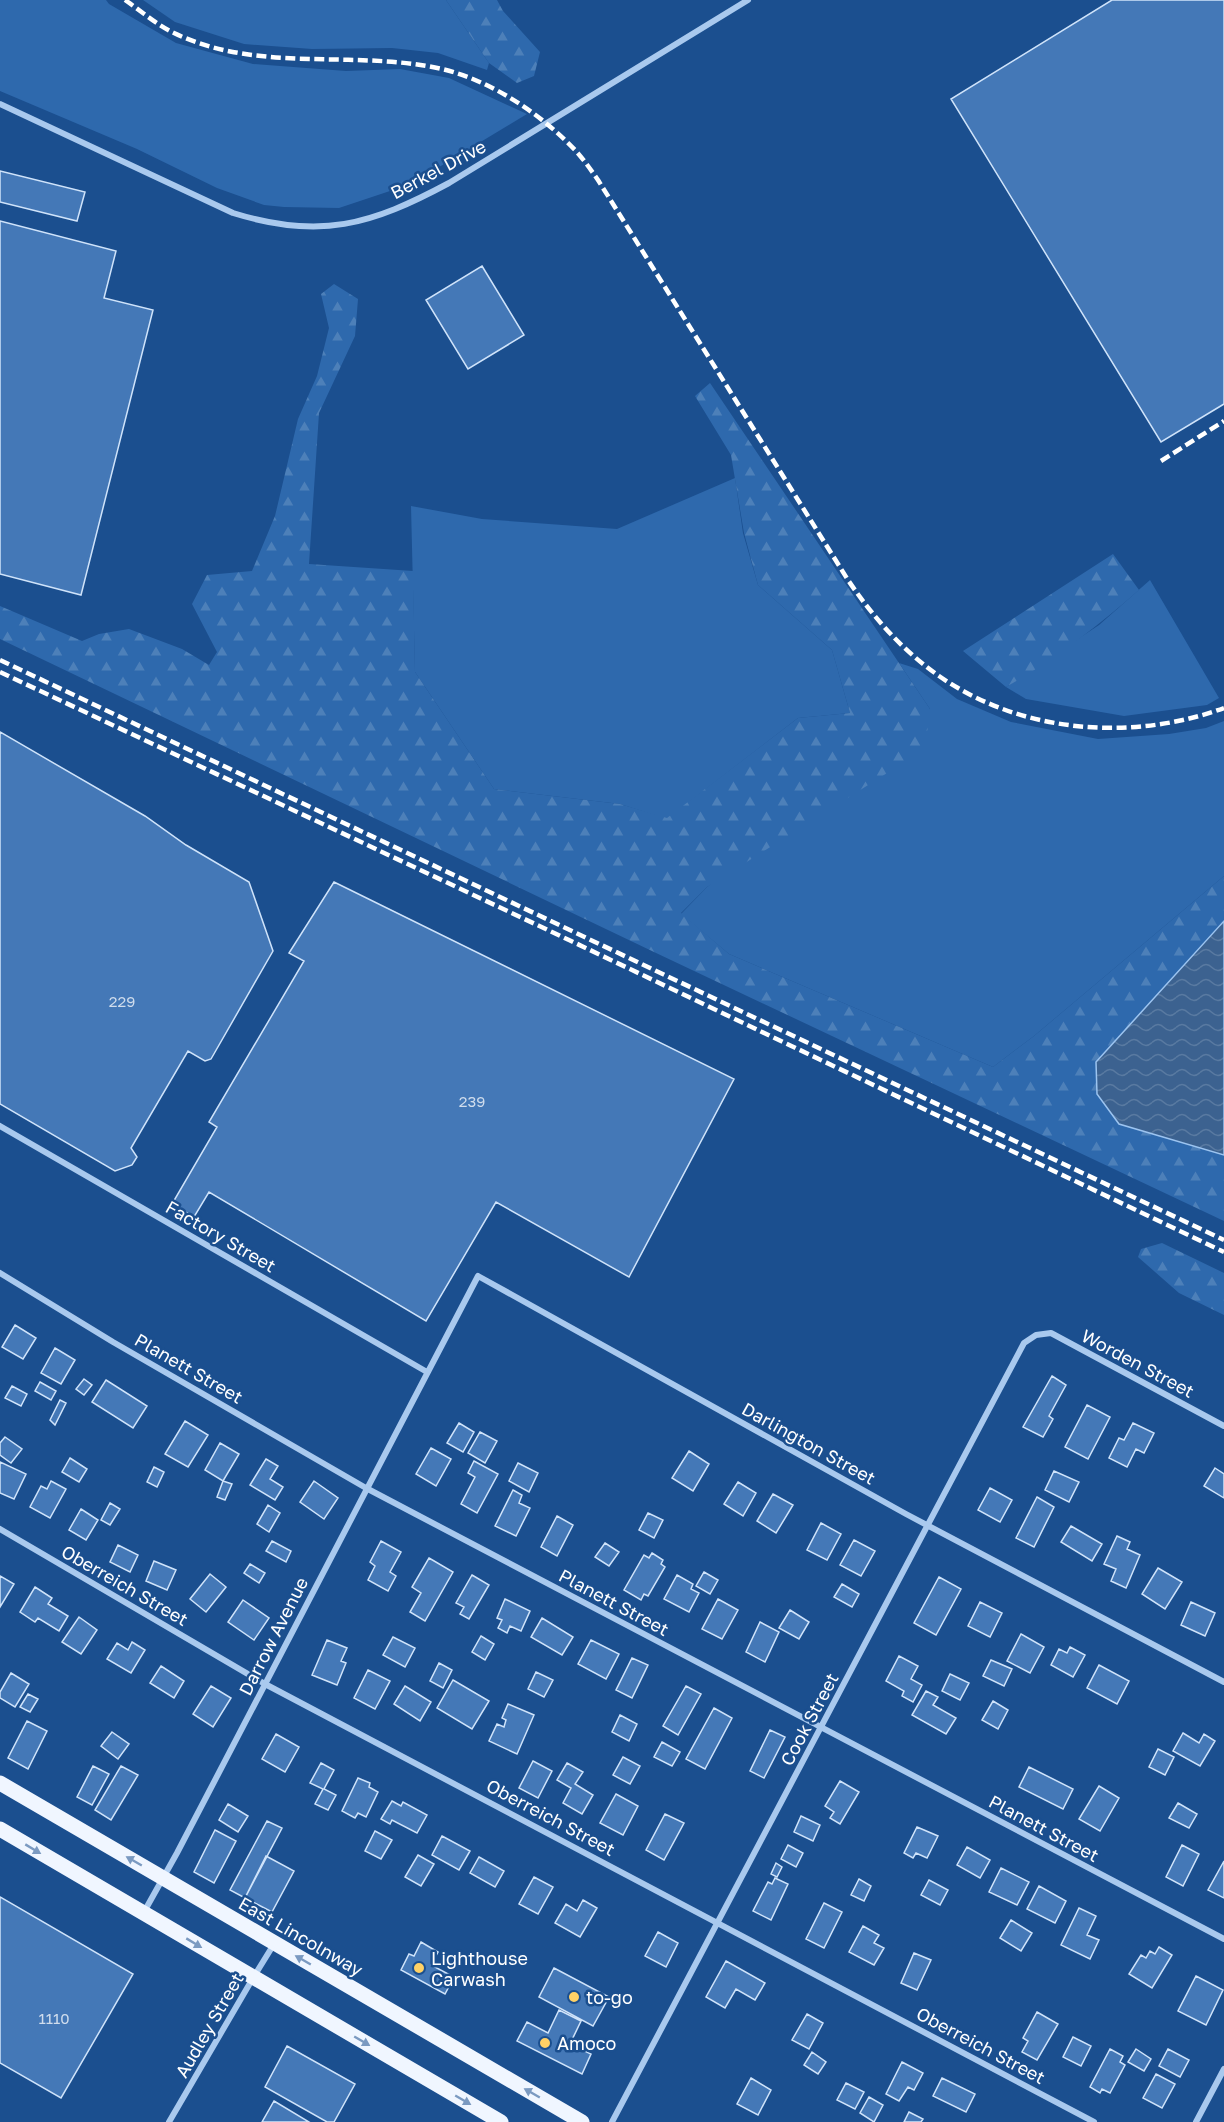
<svg xmlns="http://www.w3.org/2000/svg" width="1224" height="2122" font-family="'Golos Text',sans-serif">
<style>
.grass{fill:#2e69ad}
.forest{fill:url(#forest-firs)}
.water{fill:url(#water-waves);stroke:#9cc4f0;stroke-width:1.5}
.building{fill:#4478b7;stroke:#cfe3fa;stroke-width:1.5}
.lines{fill:none;stroke-linecap:round;stroke-linejoin:round}
.street{stroke:#a9c9ee;stroke-width:6}
.primary{stroke:#f0f6ff;stroke-width:15}
.rail{stroke:#fff;stroke-width:4.5;stroke-dasharray:10 4.5;stroke-linecap:butt}
.oneway{fill:#7b9ac1}
.poi-dot{fill:#ffd166;stroke:#1b4f8f;stroke-width:2}
.labels{text-anchor:middle;dominant-baseline:central;stroke-width:5;stroke-linejoin:round;paint-order:stroke}
.number-label{font-size:15px;fill:#d0dded}
.street-label{font-size:18px;fill:#fff;stroke:#1b4f8f}
.poi-label{font-size:18px;fill:#fff;stroke:#1b4f8f;text-anchor:start}
</style>
<defs>
<pattern id="forest-firs" width="22" height="20" patternUnits="userSpaceOnUse" patternTransform="scale(1.5)"><rect width="22" height="20" fill="#2e69ad"/><path d="M5 1l3.5 6h-7zM16 11l3.5 6h-7z" fill="#4d80b9"/></pattern>
<pattern id="water-waves" width="16" height="10" patternUnits="userSpaceOnUse" patternTransform="scale(1.5)"><rect width="16" height="10" fill="#3c6290"/><path d="M0 5q4-4 8 0t8 0" fill="none" stroke="#597aa1"/></pattern>
</defs>
<rect width="100%" height="100%" fill="#1b4f8f"/>
<!-- grass -->
<path class="grass" d="M 0,0 L 106,0 L 109,4 L 176,43 L 253,64 L 346,71 L 400,69 L 449,78 L 527,114 L 411,184 L 339,208 L 284,207 L 264,205 L 217,188 L 137,149 L 0,91 Z
M 143,0 L 446,0 L 489,63 L 487,70 L 438,53 L 392,48 L 312,49 L 244,44 L 175,22 Z
M 735,478 L 743,533 L 758,585 L 832,650 L 850,713 L 798,718 L 667,819 L 620,804 L 494,789 L 415,672 L 411,506 L 482,519 L 617,529 Z
M 1150,580 L 1219,698 L 1207,705 L 1124,716 L 1026,699 L 1006,687 L 1099,625 Z
M 899,663 L 918,669 L 957,699 L 1011,722 L 1098,739 L 1169,734 L 1206,728 L 1224,721 L 1224,876 L 1034,1036 L 993,1067 L 729,954 L 681,914 L 707,887 L 930,709 Z"/>
<!-- forest -->
<path class="forest" d="M 446,0 L 497,0 L 503,11 L 540,52 L 534,76 L 517,83 L 489,63 Z
M 334,284 L 358,299 L 355,336 L 319,413 L 309,564 L 413,571 L 415,672 L 494,789 L 620,804 L 667,818 L 798,718 L 850,713 L 832,650 L 758,585 L 744,533 L 731,455 L 695,396 L 710,383 L 930,709 L 925,749 L 707,887 L 681,913 L 729,954 L 993,1067 L 1034,1036 L 1224,876 L 1224,921 L 1096,1063 L 1120,1124 L 1224,1155 L 1224,1221 L 654,952 L 0,639 L 0,606 L 82,641 L 99,634 L 129,629 L 182,649 L 209,665 L 217,652 L 192,604 L 207,575 L 252,571 L 275,516 L 298,419 L 317,376 L 329,328 L 321,294 Z
M 1113,554 L 1139,590 C 1098,626 1054,660 1006,687 L 963,651 Z
M 1162,1243 L 1224,1273 L 1224,1315 L 1179,1293 L 1138,1257 L 1141,1249 Z"/>
<!-- water -->
<path class="water" d="M 1224,921 L 1224,1155 L 1119,1124 L 1097,1094 L 1096,1062 Z"/>
<!-- building -->
<path class="building" d="M 1112,0 L 1224,0 L 1224,404 L 1161,442 L 951,99 Z
M 0,171 L 85,192 L 77,221 L 0,202 Z
M 0,221 L 116,251 L 104,298 L 153,310 L 81,595 L 0,574 Z
M 482,266 L 524,335 L 468,369 L 426,300 Z
M 0,732 L 145,816 L 186,845 L 249,882 L 273,951 L 211,1059 L 205,1061 L 188,1051 L 131,1148 L 137,1157 L 132,1165 L 115,1171 L 0,1104 Z
M 334,882 L 734,1079 L 629,1277 L 496,1202 L 426,1321 L 209,1192 L 194,1217 L 172,1204 L 217,1127 L 209,1122 L 304,961 L 289,953 Z
M 15,1325 L 36,1338 L 23,1359 L 2,1347 Z
M 55,1348 L 75,1360 L 61,1384 L 41,1373 Z
M 1052,1376 L 1066,1385 L 1049,1416 L 1053,1419 L 1043,1437 L 1023,1427 Z
M 84,1379 L 92,1385 L 84,1395 L 76,1389 Z
M 106,1380 L 147,1406 L 133,1428 L 92,1402 Z
M 40,1382 L 56,1391 L 51,1400 L 35,1391 Z
M 12,1386 L 27,1394 L 21,1406 L 5,1398 Z
M 60,1400 L 66,1403 L 55,1425 L 50,1420 Z
M 1087,1405 L 1110,1417 L 1088,1459 L 1065,1447 Z
M 185,1421 L 208,1435 L 188,1467 L 165,1454 Z
M 459,1423 L 474,1432 L 463,1452 L 447,1443 Z
M 1133,1423 L 1154,1433 L 1144,1453 L 1136,1449 L 1127,1467 L 1109,1458 L 1119,1438 L 1124,1440 Z
M 480,1432 L 497,1441 L 485,1463 L 468,1453 Z
M 5,1437 L 22,1449 L 11,1463 L 0,1455 L 0,1443 Z
M 220,1443 L 239,1454 L 223,1481 L 205,1470 Z
M 431,1448 L 451,1459 L 436,1486 L 416,1474 Z
M 689,1451 L 709,1464 L 693,1491 L 672,1478 Z
M 70,1458 L 87,1469 L 79,1482 L 62,1472 Z
M 266,1459 L 278,1466 L 270,1479 L 283,1487 L 275,1500 L 250,1485 Z
M 474,1461 L 498,1474 L 477,1513 L 461,1504 L 475,1477 L 468,1473 Z
M 0,1462 L 26,1474 L 14,1499 L 0,1493 Z
M 518,1463 L 538,1473 L 529,1492 L 509,1481 Z
M 154,1467 L 164,1472 L 157,1487 L 147,1482 Z
M 1215,1468 L 1224,1474 L 1224,1498 L 1204,1486 Z
M 1054,1471 L 1079,1482 L 1069,1502 L 1045,1490 Z
M 51,1481 L 66,1489 L 50,1518 L 30,1507 L 41,1486 L 47,1489 Z
M 223,1481 L 232,1484 L 225,1500 L 217,1497 Z
M 314,1481 L 338,1498 L 324,1519 L 300,1502 Z
M 738,1482 L 756,1493 L 743,1516 L 724,1504 Z
M 990,1488 L 1012,1500 L 1000,1522 L 978,1510 Z
M 513,1490 L 522,1495 L 519,1503 L 530,1508 L 516,1536 L 495,1526 Z
M 773,1494 L 793,1505 L 776,1533 L 757,1521 Z
M 1037,1497 L 1054,1507 L 1034,1547 L 1016,1538 Z
M 110,1503 L 120,1509 L 110,1525 L 101,1520 Z
M 268,1505 L 280,1513 L 269,1532 L 257,1524 Z
M 81,1509 L 98,1520 L 86,1540 L 69,1530 Z
M 648,1513 L 663,1520 L 654,1538 L 639,1530 Z
M 557,1516 L 573,1525 L 557,1556 L 541,1547 Z
M 821,1523 L 841,1534 L 827,1560 L 807,1550 Z
M 1071,1526 L 1102,1544 L 1092,1561 L 1061,1542 Z
M 1117,1536 L 1130,1542 L 1127,1549 L 1140,1555 L 1126,1588 L 1111,1581 L 1116,1569 L 1104,1564 Z
M 854,1540 L 875,1551 L 861,1576 L 840,1565 Z
M 272,1541 L 291,1551 L 286,1562 L 266,1551 Z
M 381,1541 L 401,1552 L 390,1572 L 396,1576 L 388,1591 L 368,1580 L 375,1566 L 370,1562 Z
M 605,1543 L 619,1552 L 609,1566 L 595,1557 Z
M 118,1545 L 138,1555 L 130,1572 L 110,1562 Z
M 652,1553 L 663,1560 L 661,1564 L 665,1567 L 648,1596 L 644,1594 L 641,1600 L 624,1590 L 644,1555 L 649,1558 Z
M 429,1558 L 453,1572 L 425,1621 L 410,1612 L 421,1593 L 412,1587 Z
M 154,1561 L 176,1570 L 167,1590 L 146,1581 Z
M 250,1564 L 265,1573 L 259,1583 L 244,1573 Z
M 1158,1568 L 1182,1582 L 1165,1609 L 1142,1594 Z
M 704,1572 L 718,1580 L 710,1594 L 696,1586 Z
M 210,1574 L 226,1587 L 206,1612 L 190,1599 Z
M 472,1575 L 489,1585 L 469,1619 L 460,1614 L 464,1607 L 456,1603 Z
M 677,1575 L 693,1584 L 691,1589 L 699,1593 L 689,1612 L 664,1599 Z
M 0,1576 L 14,1584 L 0,1607 Z
M 939,1577 L 961,1589 L 936,1635 L 914,1623 Z
M 842,1584 L 859,1594 L 852,1607 L 834,1597 Z
M 35,1587 L 52,1598 L 48,1604 L 68,1616 L 59,1631 L 38,1618 L 35,1622 L 20,1612 Z
M 505,1599 L 530,1611 L 521,1631 L 510,1626 L 507,1633 L 498,1628 L 502,1620 L 497,1618 Z
M 718,1599 L 738,1610 L 722,1639 L 702,1629 Z
M 243,1600 L 269,1618 L 254,1640 L 228,1622 Z
M 980,1602 L 1002,1613 L 990,1637 L 968,1626 Z
M 1191,1602 L 1215,1613 L 1205,1636 L 1181,1625 Z
M 790,1610 L 809,1622 L 799,1639 L 779,1628 Z
M 79,1617 L 97,1630 L 81,1654 L 62,1642 Z
M 542,1618 L 573,1637 L 562,1655 L 531,1637 Z
M 760,1622 L 779,1632 L 765,1662 L 746,1652 Z
M 1021,1634 L 1044,1647 L 1030,1673 L 1007,1661 Z
M 481,1636 L 494,1644 L 485,1660 L 472,1652 Z
M 393,1637 L 415,1648 L 405,1667 L 383,1655 Z
M 327,1640 L 347,1648 L 341,1661 L 346,1663 L 337,1685 L 312,1675 Z
M 591,1640 L 619,1654 L 606,1679 L 578,1664 Z
M 132,1642 L 145,1650 L 131,1673 L 107,1659 L 117,1643 L 128,1650 Z
M 1070,1647 L 1085,1655 L 1073,1677 L 1051,1665 L 1059,1649 L 1067,1653 Z
M 899,1656 L 918,1666 L 911,1679 L 922,1685 L 913,1702 L 902,1696 L 904,1691 L 886,1681 Z
M 632,1658 L 648,1665 L 632,1698 L 616,1690 Z
M 991,1660 L 1012,1669 L 1004,1686 L 983,1676 Z
M 439,1663 L 452,1670 L 443,1688 L 430,1681 Z
M 1099,1665 L 1129,1681 L 1117,1704 L 1087,1688 Z
M 161,1666 L 184,1681 L 174,1698 L 150,1683 Z
M 368,1670 L 390,1681 L 375,1709 L 354,1698 Z
M 536,1672 L 553,1680 L 544,1697 L 528,1689 Z
M 11,1673 L 29,1684 L 15,1707 L 0,1698 L 0,1692 Z
M 950,1674 L 969,1683 L 960,1700 L 942,1691 Z
M 453,1680 L 489,1701 L 472,1729 L 437,1708 Z
M 211,1686 L 231,1698 L 213,1727 L 193,1714 Z
M 405,1686 L 431,1702 L 420,1721 L 394,1704 Z
M 686,1686 L 701,1694 L 678,1735 L 663,1726 Z
M 926,1691 L 938,1697 L 933,1705 L 956,1718 L 946,1734 L 912,1715 Z
M 28,1694 L 38,1699 L 30,1712 L 20,1707 Z
M 993,1701 L 1008,1710 L 998,1729 L 982,1720 Z
M 508,1704 L 534,1715 L 517,1754 L 489,1741 L 497,1724 L 504,1727 L 506,1720 L 502,1718 Z
M 714,1708 L 732,1718 L 705,1769 L 686,1759 Z
M 620,1715 L 637,1724 L 629,1741 L 612,1732 Z
M 27,1721 L 47,1731 L 28,1769 L 8,1758 Z
M 770,1730 L 785,1737 L 764,1778 L 750,1771 Z
M 112,1732 L 129,1744 L 118,1759 L 101,1746 Z
M 1183,1733 L 1199,1743 L 1204,1734 L 1215,1741 L 1200,1766 L 1173,1751 Z
M 276,1734 L 299,1747 L 285,1772 L 262,1759 Z
M 662,1742 L 680,1752 L 672,1766 L 654,1757 Z
M 1158,1749 L 1174,1757 L 1165,1775 L 1149,1767 Z
M 623,1757 L 640,1766 L 630,1784 L 613,1775 Z
M 533,1761 L 552,1771 L 538,1798 L 519,1788 Z
M 321,1763 L 334,1770 L 324,1789 L 336,1795 L 328,1810 L 315,1804 L 323,1789 L 310,1783 Z
M 567,1763 L 583,1772 L 575,1784 L 593,1795 L 582,1814 L 563,1803 L 571,1788 L 557,1780 Z
M 93,1766 L 109,1774 L 92,1805 L 77,1797 Z
M 121,1766 L 138,1775 L 111,1820 L 95,1810 Z
M 1029,1767 L 1073,1789 L 1063,1809 L 1019,1787 Z
M 358,1778 L 370,1783 L 369,1787 L 378,1792 L 366,1817 L 358,1813 L 355,1818 L 342,1811 Z
M 840,1781 L 859,1792 L 840,1824 L 830,1818 L 834,1812 L 825,1806 Z
M 1099,1786 L 1119,1798 L 1100,1831 L 1079,1819 Z
M 616,1794 L 638,1806 L 623,1835 L 600,1823 Z
M 392,1801 L 401,1806 L 403,1802 L 427,1815 L 417,1833 L 392,1820 L 390,1824 L 381,1819 Z
M 1178,1803 L 1197,1814 L 1189,1828 L 1169,1818 Z
M 228,1804 L 248,1816 L 238,1832 L 219,1820 Z
M 665,1814 L 684,1823 L 664,1860 L 646,1850 Z
M 801,1816 L 820,1825 L 813,1841 L 794,1832 Z
M 267,1821 L 282,1828 L 245,1898 L 230,1890 Z
M 917,1827 L 938,1836 L 927,1858 L 916,1853 L 913,1858 L 904,1853 Z
M 215,1830 L 236,1841 L 214,1883 L 194,1872 Z
M 375,1831 L 392,1840 L 381,1859 L 365,1851 Z
M 442,1836 L 470,1851 L 459,1870 L 432,1855 Z
M 788,1845 L 803,1853 L 796,1867 L 781,1859 Z
M 1182,1845 L 1199,1854 L 1183,1886 L 1166,1877 Z
M 967,1847 L 990,1860 L 980,1878 L 957,1865 Z
M 418,1855 L 434,1864 L 421,1886 L 405,1877 Z
M 266,1856 L 294,1871 L 272,1912 L 245,1898 Z
M 479,1857 L 504,1871 L 495,1887 L 470,1873 Z
M 1224,1861 L 1224,1898 L 1208,1890 Z
M 776,1863 L 782,1867 L 777,1877 L 771,1874 Z
M 1001,1868 L 1029,1882 L 1017,1905 L 989,1892 Z
M 534,1877 L 553,1887 L 538,1914 L 519,1904 Z
M 775,1878 L 788,1884 L 771,1920 L 753,1911 L 768,1882 L 772,1884 Z
M 859,1879 L 871,1886 L 864,1901 L 851,1895 Z
M 929,1880 L 948,1890 L 940,1905 L 921,1895 Z
M 1039,1886 L 1066,1901 L 1055,1923 L 1027,1909 Z
M 0,1897 L 133,1974 L 61,2098 L 0,2063 Z
M 583,1900 L 597,1908 L 580,1937 L 555,1923 L 566,1904 L 577,1911 Z
M 824,1903 L 842,1912 L 824,1948 L 806,1939 Z
M 1079,1908 L 1096,1916 L 1087,1935 L 1099,1940 L 1090,1959 L 1061,1945 Z
M 1011,1920 L 1032,1933 L 1021,1951 L 1000,1938 Z
M 863,1926 L 879,1935 L 874,1943 L 884,1948 L 874,1965 L 849,1952 Z
M 658,1932 L 678,1943 L 666,1967 L 645,1956 Z
M 421,1942 L 438,1952 L 431,1965 L 454,1977 L 445,1994 L 401,1970 L 409,1954 L 414,1956 Z
M 1159,1947 L 1172,1955 L 1152,1988 L 1129,1974 L 1141,1955 L 1146,1958 L 1150,1951 L 1155,1954 Z
M 914,1953 L 931,1960 L 917,1990 L 901,1983 Z
M 726,1961 L 765,1983 L 755,2000 L 736,1989 L 725,2008 L 706,1997 Z
M 554,1968 L 609,1997 L 593,2026 L 539,1997 Z
M 1196,1976 L 1223,1990 L 1206,2025 L 1178,2011 Z
M 559,2010 L 581,2021 L 570,2044 L 591,2054 L 582,2074 L 517,2041 L 527,2022 L 548,2033 Z
M 1037,2012 L 1058,2024 L 1037,2060 L 1022,2052 L 1028,2041 L 1023,2038 Z
M 807,2014 L 823,2023 L 809,2049 L 792,2040 Z
M 1073,2037 L 1091,2046 L 1081,2066 L 1063,2057 Z
M 287,2046 L 355,2084 L 334,2122 L 327,2122 L 265,2087 Z
M 1110,2049 L 1123,2056 L 1120,2062 L 1125,2065 L 1110,2093 L 1102,2089 L 1100,2093 L 1090,2087 Z
M 1136,2049 L 1151,2059 L 1144,2071 L 1128,2062 Z
M 1168,2049 L 1189,2060 L 1180,2077 L 1159,2066 Z
M 812,2052 L 826,2062 L 818,2074 L 804,2065 Z
M 902,2062 L 923,2073 L 914,2090 L 908,2087 L 899,2101 L 886,2094 Z
M 1156,2074 L 1175,2084 L 1162,2108 L 1143,2098 Z
M 751,2078 L 771,2090 L 758,2115 L 737,2104 Z
M 942,2078 L 975,2094 L 966,2112 L 933,2096 Z
M 846,2083 L 864,2092 L 855,2109 L 837,2100 Z
M 869,2097 L 883,2105 L 874,2122 L 860,2113 Z
M 274,2101 L 309,2122 L 262,2122 Z
M 909,2112 L 923,2119 L 921,2122 L 904,2122 Z"/>
<g class="lines">
<!-- street -->
<path class="street" d="M 0,104 L 233,213 C 320,240 371,225 449,183 L 748,0
M 0,1126 L 427,1372
M 0,1273 L 113,1342 L 366,1488 L 1224,1939
M 0,1529 L 265,1684 L 1094,2122
M 144,1912 L 177,1853 L 478,1276 L 906,1514 L 1224,1682
M 169,2122 L 253,1978 L 274,1944
M 612,2122 L 1024,1343 L 1036,1335 L 1051,1333 L 1224,1426
M 1196,2122 L 1224,2069"/>
<!-- primary -->
<path class="primary" d="M 0,1783 L 582,2122
M 0,1829 L 501,2122"/>
<!-- rail -->
<path class="rail" d="M 125,0 C 141,11 157,25 174,33 C 259,74 353,49 442,69 C 492,81 541,114 576,151 C 584,160 591,170 598,180 L 848,580 C 873,617 902,650 939,676 C 1021,733 1131,742 1224,708
M 1161,461 L 1224,421
M 0,660 L 1224,1240
M 0,672 L 569,940 L 1224,1252"/>
</g>
<!-- one-way arrows -->
<defs><path id="oneway-solid" d="M-6-.8H1V-3.2L6.5 0L1 3.2V.8H-6Z" transform="scale(1.5)"/></defs>
<g class="oneway">
<use href="#oneway-solid" transform="translate(33 1849) rotate(31)"/>
<use href="#oneway-solid" transform="translate(134 1861) rotate(-150)"/>
<use href="#oneway-solid" transform="translate(194 1943) rotate(31)"/>
<use href="#oneway-solid" transform="translate(303 1960) rotate(-150)"/>
<use href="#oneway-solid" transform="translate(362 2041) rotate(30)"/>
<use href="#oneway-solid" transform="translate(532 2093) rotate(-150)"/>
<use href="#oneway-solid" transform="translate(463 2100) rotate(30)"/>
</g>
<!-- markers -->
<g class="poi-dot">
<circle cx="419" cy="1968" r="6"/>
<circle cx="574" cy="1997" r="6"/>
<circle cx="545" cy="2043" r="6"/>
</g>
<g class="labels">
<!-- number labels -->
<g class="number-label">
<text x="122" y="1001">229</text>
<text x="472" y="1101">239</text>
<text x="54" y="2018">1110</text>
</g>
<!-- street labels -->
<g class="street-label">
<text transform="translate(438 169) rotate(-28)">Berkel Drive</text>
<text transform="translate(221 1236) rotate(30)">Factory Street</text>
<text transform="translate(1138 1363) rotate(28)">Worden Street</text>
<text transform="translate(189 1368) rotate(30)">Planett Street</text>
<text transform="translate(809 1443) rotate(29)">Darlington Street</text>
<text transform="translate(125 1585) rotate(30)">Oberreich Street</text>
<text transform="translate(614 1602) rotate(28)">Planett Street</text>
<text transform="translate(273 1636) rotate(-63)">Darrow Avenue</text>
<text transform="translate(809 1719) rotate(-62)">Cook Street</text>
<text transform="translate(551 1817) rotate(28)">Oberreich Street</text>
<text transform="translate(1044 1828) rotate(28)">Planett Street</text>
<text transform="translate(301 1936) rotate(30)">East Lincolnway</text>
<text transform="translate(209 2025) rotate(-60)">Audley Street</text>
<text transform="translate(981 2045) rotate(28)">Oberreich Street</text>
</g>
<!-- poi labels -->
<g class="poi-label">
<text x="431" y="1958">Lighthouse<tspan x="431" dy="21">Carwash</tspan></text>
<text x="586" y="1997">to-go</text>
<text x="557" y="2043">Amoco</text>
</g>
</g>
</svg>
